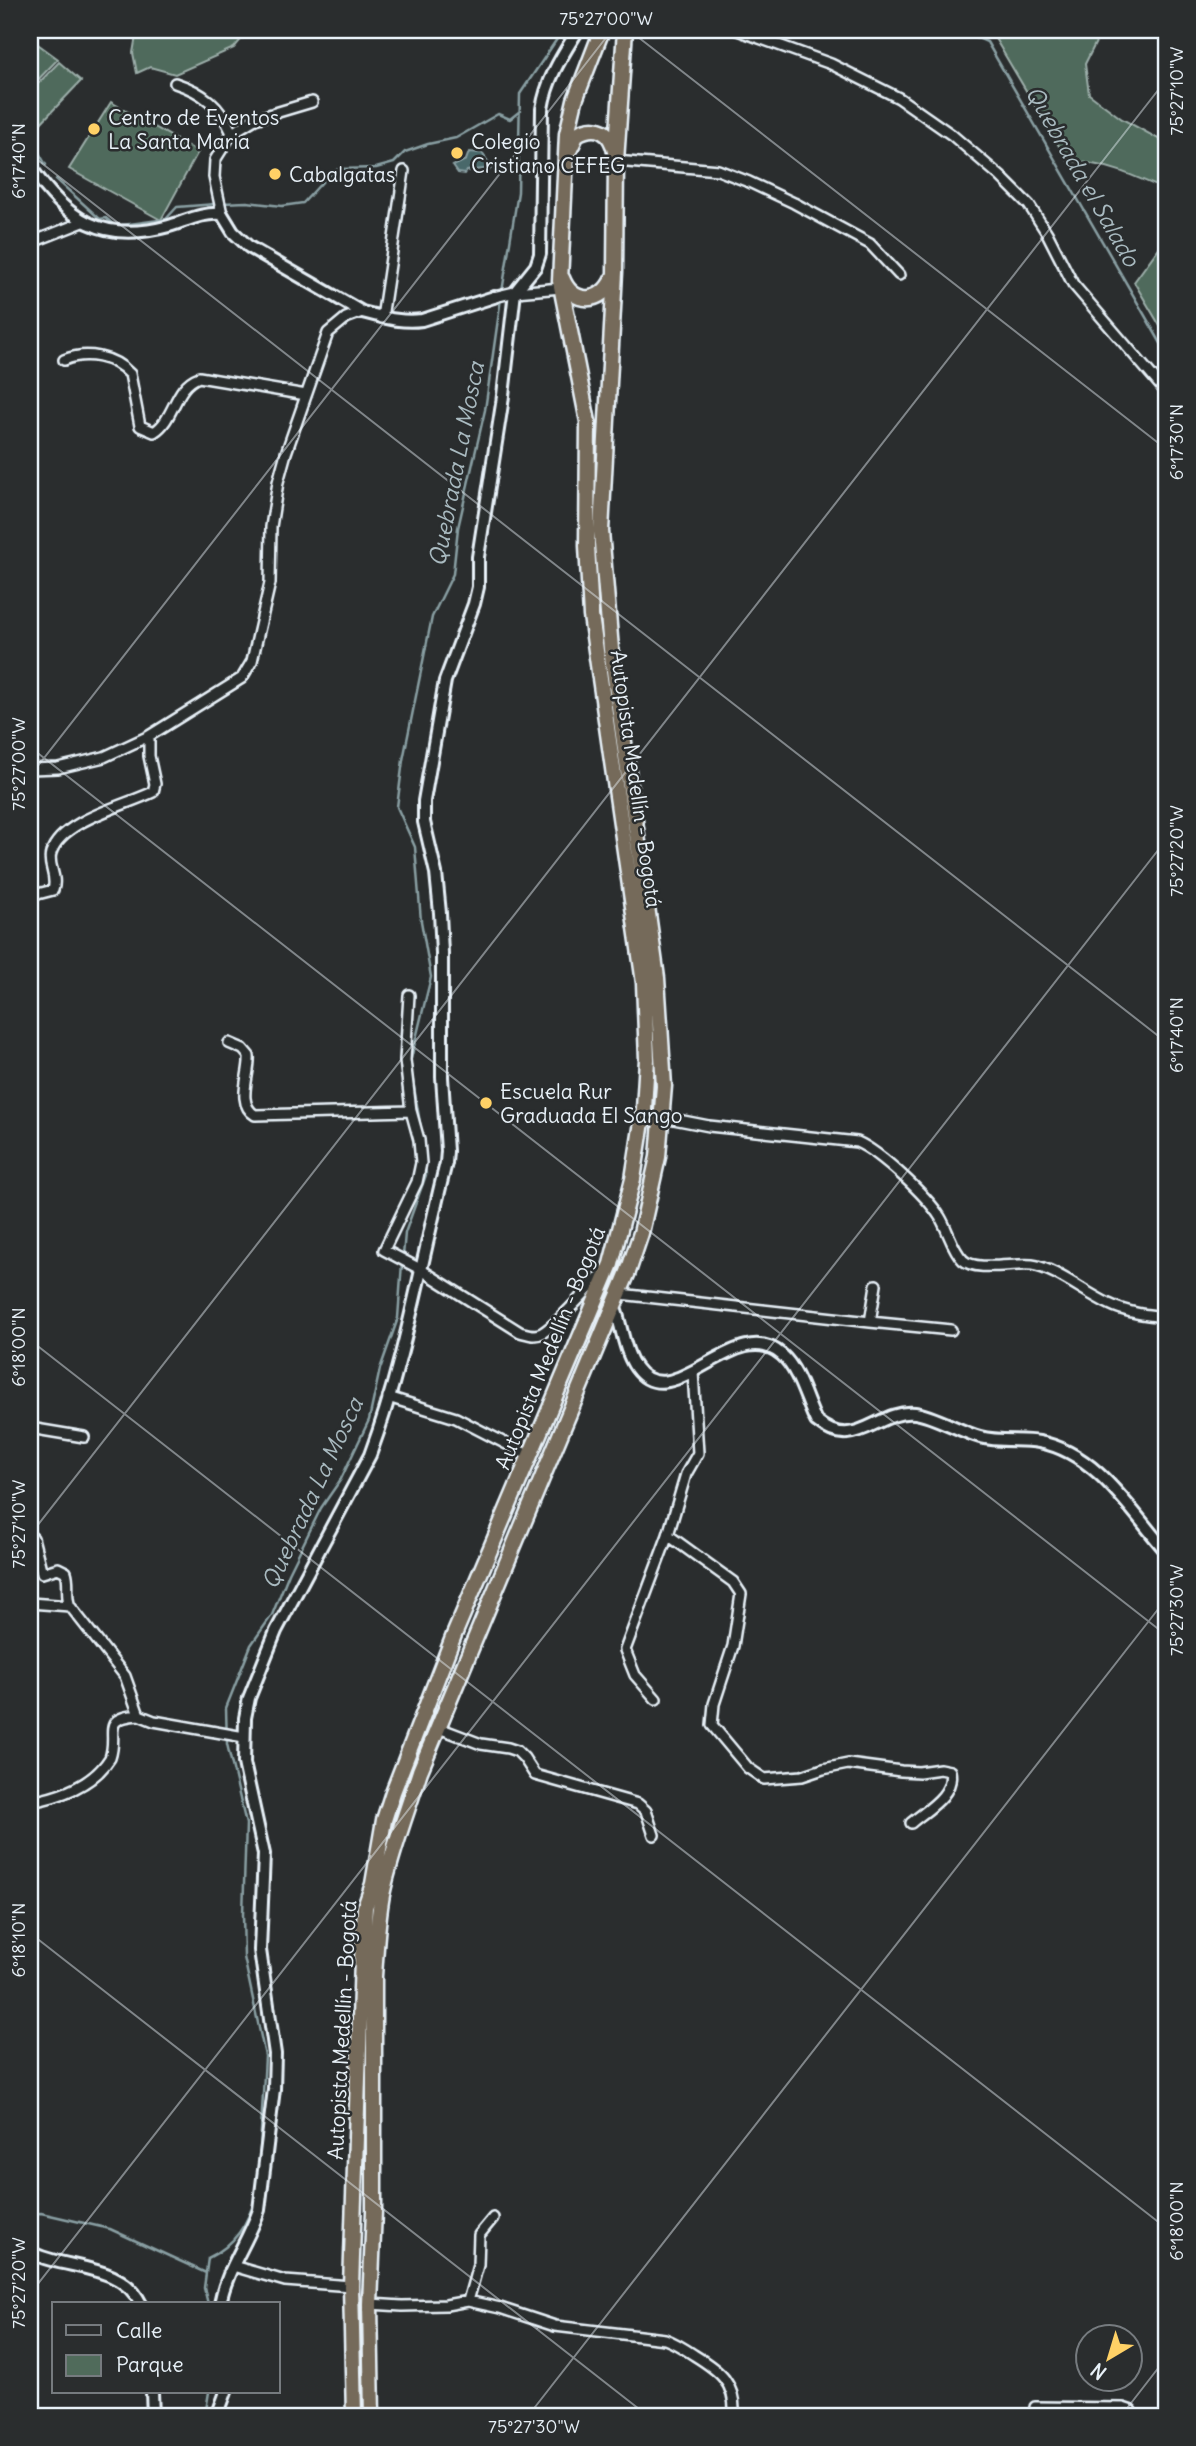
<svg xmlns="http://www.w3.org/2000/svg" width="1196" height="2446" font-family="Delius,sans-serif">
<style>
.green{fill:#506b5b;stroke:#9caeaa;stroke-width:2}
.water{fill:#4a686b;stroke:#899fa3;stroke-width:2}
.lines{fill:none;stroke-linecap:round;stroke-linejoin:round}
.stream{stroke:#899fa3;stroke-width:2.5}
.minor-casing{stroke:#e8f1f8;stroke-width:14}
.tertiary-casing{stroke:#e8f1f8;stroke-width:16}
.trunk-casing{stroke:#e8f1f8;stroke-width:19}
.minor{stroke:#2a2d2e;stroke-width:9}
.tertiary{stroke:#2a2d2e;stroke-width:10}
.trunk{stroke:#746a5a;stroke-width:14}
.ticks{fill:none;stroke:#e8f1f8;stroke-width:2;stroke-opacity:0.45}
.poi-dot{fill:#ffd166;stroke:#2a2d2e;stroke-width:2.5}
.labels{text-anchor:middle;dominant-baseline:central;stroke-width:5;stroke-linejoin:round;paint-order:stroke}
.poi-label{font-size:21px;fill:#e8f1f8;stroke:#2a2d2e;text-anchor:start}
.street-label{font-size:21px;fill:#e8f1f8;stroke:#2a2d2e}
.water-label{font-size:23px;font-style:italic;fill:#a9bac0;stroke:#2a2d2e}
.neatline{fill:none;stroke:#e8f1f8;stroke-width:2.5}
.ticks-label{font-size:18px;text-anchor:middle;fill:#e8f1f8}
</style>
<rect width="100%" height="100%" fill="#2a2d2e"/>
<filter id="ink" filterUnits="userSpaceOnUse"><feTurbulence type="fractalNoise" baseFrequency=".0143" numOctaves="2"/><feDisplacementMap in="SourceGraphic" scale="14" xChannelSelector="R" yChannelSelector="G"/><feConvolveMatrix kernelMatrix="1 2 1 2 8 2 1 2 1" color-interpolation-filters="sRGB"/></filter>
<g filter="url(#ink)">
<!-- green -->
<path class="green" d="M 137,30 L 249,30 L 234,48 L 175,74 L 150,67 L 137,73 L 133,53 Z
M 990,30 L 1102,30 L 1085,64 L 1089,94 L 1122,119 L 1166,143 L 1166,190 C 1132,175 1106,163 1068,161 Z
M 35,42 L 58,59 L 30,88 L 30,47 Z
M 59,62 L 81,81 L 37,127 L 30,120 L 30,92 Z
M 111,102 L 198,152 L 161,220 L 69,169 Z
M 1166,238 L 1166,336 L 1134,282 Z"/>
<!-- water -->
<path class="water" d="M 469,152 L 482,153 L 492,167 L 488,172 L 483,169 L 467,171 L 465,174 L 458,173 L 453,166 L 466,160 Z"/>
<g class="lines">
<!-- stream -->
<path class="stream" d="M 960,30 L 987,42 L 1166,352
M 30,138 L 46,165
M 56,179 L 100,219 L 106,218 L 115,226 L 166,219 L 177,207 L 216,204
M 222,203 L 247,202 L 282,206 L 303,203 L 325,179 L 338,169 L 376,168 L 394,163 L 405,152 L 428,144 L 456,138 L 498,114 L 510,119 L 520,111
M 502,292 L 518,192 L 520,94 L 563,30
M 423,1141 L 410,1063 L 431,977 L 421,921 L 415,847 L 397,807 L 403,760 L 432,617 L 453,574 L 458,528 L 485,410 L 501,298
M 403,1256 L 405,1233 L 426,1175 L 425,1162
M 259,2168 L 265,2056 L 244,1957 L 243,1914 L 246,1824 L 227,1744 L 226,1708 L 251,1645 L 272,1615 L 289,1573 L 321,1508 L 341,1479 L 369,1420 L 380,1369 L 398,1318 L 402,1263
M 30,2214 L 41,2213 L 110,2229 L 206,2273
M 208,2304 L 204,2288 L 208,2258 C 235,2245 248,2224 256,2195
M 205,2416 L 209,2392"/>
<!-- minor casing -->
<g class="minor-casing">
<path id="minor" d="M 737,30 L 831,64 L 899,98 L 952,135 L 1000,176 L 1029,205 L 1047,233 L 1073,284 L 1166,392
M 175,83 C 203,92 220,106 232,133
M 616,161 L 718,170 L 749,182 L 794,203 L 870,244 L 899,275
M 222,214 L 214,177 L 215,160 L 232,133 L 255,119 L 312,102
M 30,243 L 83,222
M 494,297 L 515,292 L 561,288
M 382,318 L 404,171
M 64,360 C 86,351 114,356 130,374 L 140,426 L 154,432 C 175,419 174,386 199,377 L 306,395
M 30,769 L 58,768 L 104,757 L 149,736 L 242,678 L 252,661 L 270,583 L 271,527 L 278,482 L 286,453 L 328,333 L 346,318 L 362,312
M 30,896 L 53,890 C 58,876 47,865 51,853 C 61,820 125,806 153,792 L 155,784 L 149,756 L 149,736
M 409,995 L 405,1060 L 411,1111 L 419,1140 L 421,1163 L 417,1182 L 384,1250 L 420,1269 L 520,1332 C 528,1334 535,1337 542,1333 C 558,1324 590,1287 603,1273
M 229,1043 L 243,1049 L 249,1056 C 251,1073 235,1103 255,1115 L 411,1111
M 663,1117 L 709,1126 L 857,1142 C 880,1152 926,1195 940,1217 C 948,1230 952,1249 963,1260 C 976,1272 1014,1263 1032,1265 C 1054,1268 1087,1294 1109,1304 C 1127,1313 1147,1315 1166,1317
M 620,1294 L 870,1322 L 876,1285
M 870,1322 L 951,1330
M 693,1372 L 698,1453 L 686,1474 L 668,1535 L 733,1582 L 741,1594 L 733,1646 L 714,1704 L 712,1725 L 748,1768 L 764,1779 L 802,1776 L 823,1769 L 848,1764 L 901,1771 L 919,1772 L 940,1769 L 950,1771 C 955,1795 926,1810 911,1823
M 388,1397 L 456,1418 L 530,1456
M 30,1428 L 84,1437
M 30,1536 L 33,1538 L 42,1573 L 58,1568 L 66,1572 C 70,1583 65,1595 70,1606 L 125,1676 L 139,1715 L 154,1721 L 244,1737
M 30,1603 L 70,1606
M 656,1699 L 635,1675 L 625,1650 L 668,1535
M 439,1728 L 481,1744 L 508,1748 L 517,1751 L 524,1758 L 535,1775 L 638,1804 L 646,1811 L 654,1835
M 30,1802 C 60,1797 93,1785 110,1758 C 119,1732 99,1718 139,1715
M 233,2266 L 285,2281 L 351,2286
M 468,2301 L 478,2265 L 479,2235 L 493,2218
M 370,2304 L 402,2306 L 446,2305 L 468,2301 L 500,2308 L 555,2326 L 665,2339 C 676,2343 685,2349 694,2355 C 720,2371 736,2383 734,2416
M 1035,2407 L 1123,2408 L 1132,2411 L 1131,2416"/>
</g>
<!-- tertiary casing -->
<g class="tertiary-casing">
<path id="tertiary" d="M 30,166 C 66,220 103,244 169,226 C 186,221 203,212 222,214 L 233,232 L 249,247 L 362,312 C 383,317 400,323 422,320 L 494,297
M 615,1308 C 622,1327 624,1351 636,1368 C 672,1418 736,1313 782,1355 C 799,1370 806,1401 816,1421 C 856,1454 877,1409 915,1413 C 933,1415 961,1432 980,1437 C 999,1442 1020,1439 1039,1442 C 1096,1452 1131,1511 1166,1551
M 30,2252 C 66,2271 121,2262 141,2304
M 220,2304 C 226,2270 248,2242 259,2210 L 274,2089 L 275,2054 L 260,1950 L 264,1854 L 244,1763 L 245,1718 L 249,1698 L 276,1631 L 370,1455 C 405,1361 421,1261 446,1163 L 447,1151 L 442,1077 L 442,953 L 440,913 L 436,873 L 424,822 L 424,801 L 445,681 L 474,604 L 478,587 L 478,557 L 502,404 L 515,292 L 536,266 L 540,254 L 542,109 C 547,78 562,56 578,30
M 152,2392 L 153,2416
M 217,2416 L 226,2392"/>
</g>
<!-- trunk casing -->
<g class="trunk-casing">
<path id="trunk" d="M 570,149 L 577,134 C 596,123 611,131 615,152
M 562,278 C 573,306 602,304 613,278
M 354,2416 L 351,2286 L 362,1959 L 365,1907 L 373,1884 L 384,1820 L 393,1792 L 454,1635 L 611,1264 L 633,1179 L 644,1109 L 647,1059 L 644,983 L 591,616 L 587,546 L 588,422 L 560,281 L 567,134 L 575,100 L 602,30
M 372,2416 L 370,2304 L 374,2211 L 374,1976 C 376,1949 377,1922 382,1895 C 391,1853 407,1812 420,1771 L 628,1272 L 641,1233 L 658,1157 L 664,1086 L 657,978 L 611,649 L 601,531 L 615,272 L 616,161 L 625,30"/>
</g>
<!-- minor -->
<use href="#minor" class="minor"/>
<!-- tertiary -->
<use href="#tertiary" class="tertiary"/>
<!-- trunk -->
<use href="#trunk" class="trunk"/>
</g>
</g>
<!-- ticks -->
<path class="ticks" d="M 629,30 L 1166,449M 30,154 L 1166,1042M 30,747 L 1166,1635M 30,776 L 612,30M 30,1340 L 1166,2228M 30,1535 L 1166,80M 30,1933 L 648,2416M 30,2294 L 1166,840M 528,2416 L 1166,1599M 1121,2416 L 1166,2358"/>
<!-- markers -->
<g class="poi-dot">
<circle cx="94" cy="129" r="7"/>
<circle cx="457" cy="153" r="7"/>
<circle cx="275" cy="174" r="7"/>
<circle cx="486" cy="1103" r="7"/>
</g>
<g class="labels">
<!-- poi labels -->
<g class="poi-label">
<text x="108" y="117">Centro de Eventos<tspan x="108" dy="24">La Santa Maria</tspan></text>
<text x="471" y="141">Colegio<tspan x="471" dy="24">Cristiano CEFEG</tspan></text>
<text x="289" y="174">Cabalgatas</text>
<text x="500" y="1091">Escuela Rur<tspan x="500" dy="24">Graduada El Sango</tspan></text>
</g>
<!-- street labels -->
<g class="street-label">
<text transform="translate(636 779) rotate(82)">Autopista Medellín - Bogotá</text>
<text transform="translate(550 1348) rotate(-68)">Autopista Medellín - Bogotá</text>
<text transform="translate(342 2030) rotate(-87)">Autopista Medellín - Bogotá</text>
</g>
<!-- water labels -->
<g class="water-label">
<text transform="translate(1083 176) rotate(60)">Quebrada el Salado</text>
<text transform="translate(456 464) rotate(-79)">Quebrada La Mosca</text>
<text transform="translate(312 1493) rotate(-65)">Quebrada La Mosca</text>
</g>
</g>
<!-- margin -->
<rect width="1196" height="2446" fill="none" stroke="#2a2d2e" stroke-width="77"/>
<!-- legend -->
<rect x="52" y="2302" width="228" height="91" fill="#2a2d2e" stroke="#767b7f" stroke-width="2"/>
<rect x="66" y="2325" width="35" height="10" fill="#2a2d2e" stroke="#767b7f" stroke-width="2"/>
<text x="116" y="2338" font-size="21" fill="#e8f1f8">Calle</text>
<rect x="66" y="2355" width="35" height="21" fill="#506b5b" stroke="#767b7f" stroke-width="2"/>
<text x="116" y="2372" font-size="21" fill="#e8f1f8">Parque</text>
<!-- north arrow -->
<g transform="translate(1109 2358) rotate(218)"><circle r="33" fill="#2a2d2e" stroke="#767b7f" stroke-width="2"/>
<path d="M0-5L12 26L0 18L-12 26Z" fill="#ffd166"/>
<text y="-10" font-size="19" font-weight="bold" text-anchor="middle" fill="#e8f1f8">N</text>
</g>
<rect x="38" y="38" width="1120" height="2370" class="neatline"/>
<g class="ticks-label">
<text x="606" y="25">75°27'00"W</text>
<text transform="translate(1177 91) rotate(-90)" y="6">75°27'10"W</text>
<text transform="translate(19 161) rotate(-90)" y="6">6°17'40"N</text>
<text transform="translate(1177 442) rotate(-90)" y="6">6°17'30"N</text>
<text transform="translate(19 764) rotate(-90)" y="6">75°27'00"W</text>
<text transform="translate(1177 851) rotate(-90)" y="6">75°27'20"W</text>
<text transform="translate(1177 1035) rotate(-90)" y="6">6°17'40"N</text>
<text transform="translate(19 1347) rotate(-90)" y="6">6°18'00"N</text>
<text transform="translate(19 1524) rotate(-90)" y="6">75°27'10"W</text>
<text transform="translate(1177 1610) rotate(-90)" y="6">75°27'30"W</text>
<text transform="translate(19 1940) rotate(-90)" y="6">6°18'10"N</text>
<text transform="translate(1177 2221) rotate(-90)" y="6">6°18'00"N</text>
<text transform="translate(19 2283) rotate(-90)" y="6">75°27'20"W</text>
<text x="534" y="2433">75°27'30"W</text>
</g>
</svg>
